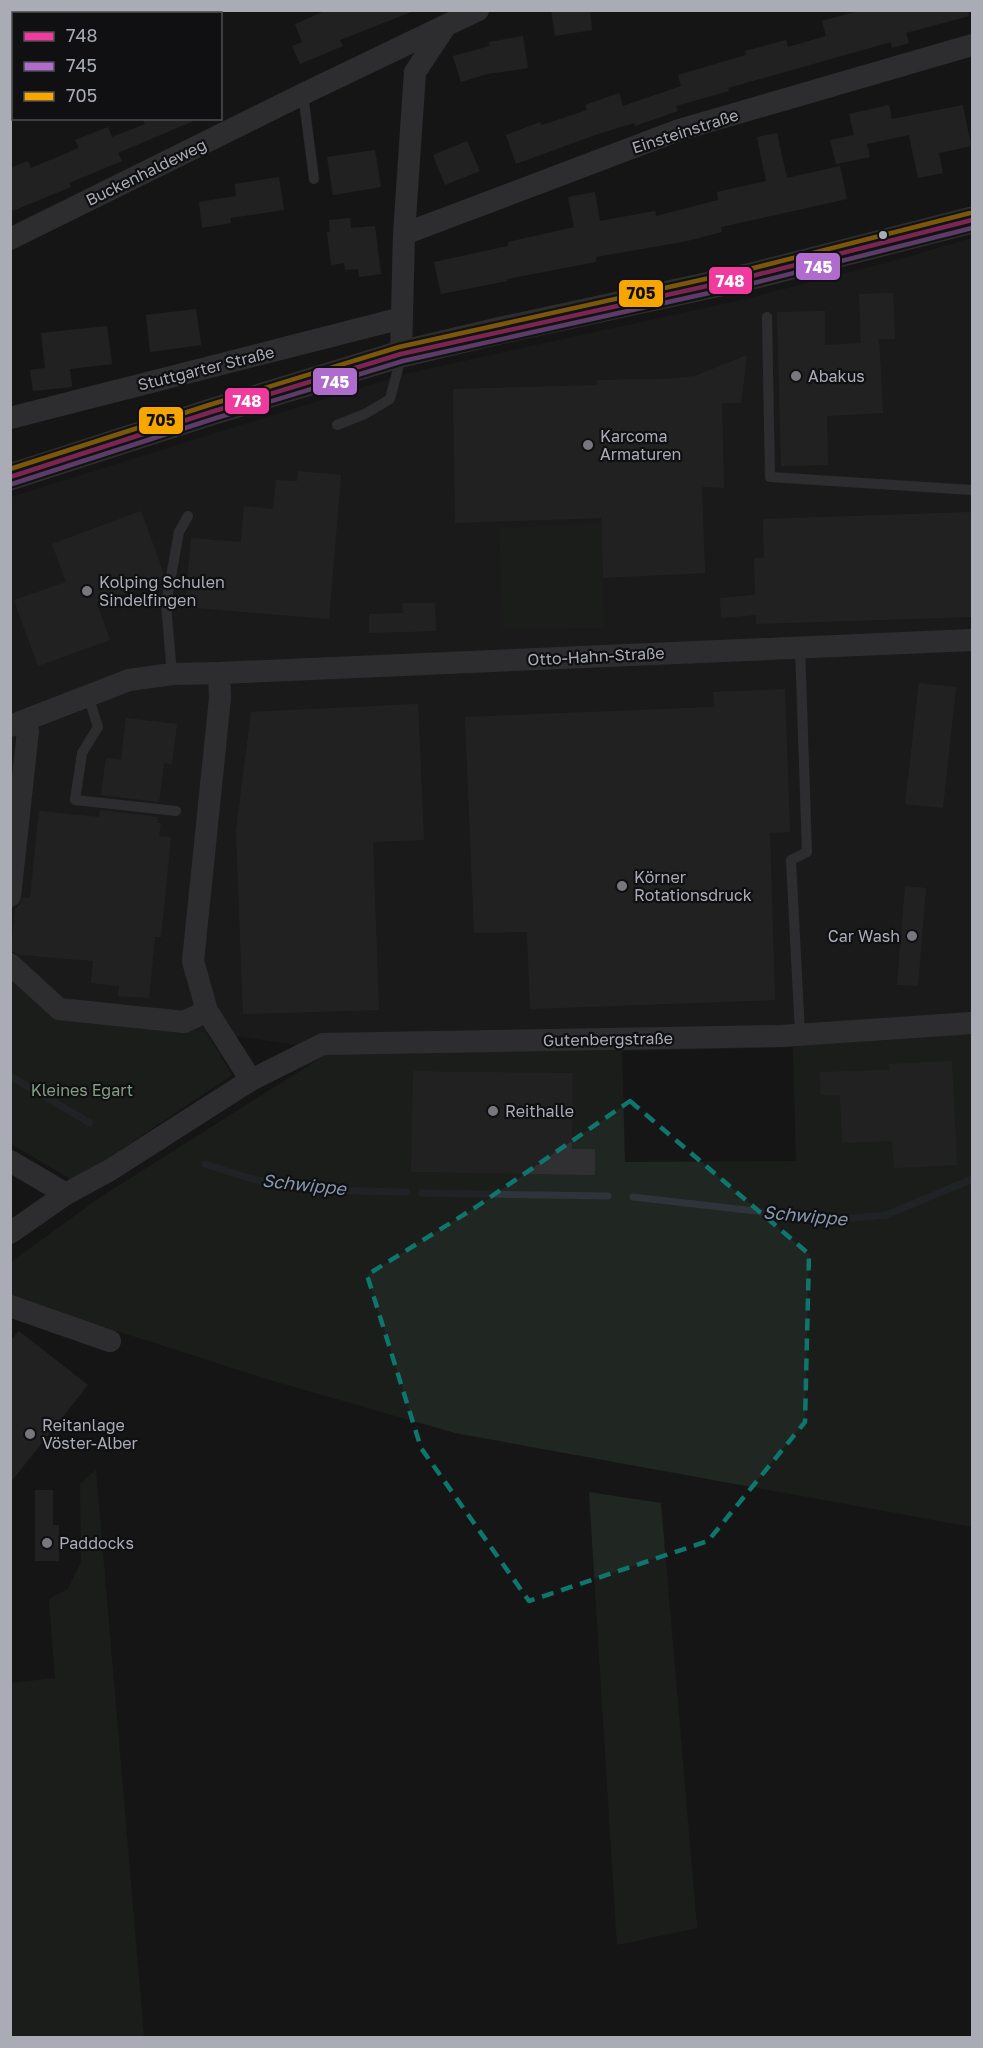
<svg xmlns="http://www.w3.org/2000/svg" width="983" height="2048" font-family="'Golos Text',sans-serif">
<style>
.built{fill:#202022}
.green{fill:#202621;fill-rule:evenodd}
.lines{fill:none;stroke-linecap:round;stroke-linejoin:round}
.stream{stroke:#2e343a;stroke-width:7}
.building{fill:#303032}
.service{stroke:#4b4b4f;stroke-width:10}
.minor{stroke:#4b4b4f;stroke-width:22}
.tertiary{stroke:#4b4b4f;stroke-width:27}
.bus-1-casing{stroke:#101012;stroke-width:9}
.bus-2-casing{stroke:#101012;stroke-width:9}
.bus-3-casing{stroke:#101012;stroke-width:9}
.bus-1{stroke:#f13a9d;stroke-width:4.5}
.bus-2{stroke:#b06ccc;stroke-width:4.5}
.bus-3{stroke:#f7a600;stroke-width:4.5}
.marked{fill:none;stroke:#0f766e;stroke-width:4.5;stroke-dasharray:12 8;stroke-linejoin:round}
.bus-dot{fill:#a9acb5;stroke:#101012;stroke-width:2}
.poi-dot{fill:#76787d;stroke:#101012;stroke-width:2}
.labels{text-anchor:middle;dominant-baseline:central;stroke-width:4.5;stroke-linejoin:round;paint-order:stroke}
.street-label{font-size:16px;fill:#a9acb5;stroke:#101012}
.poi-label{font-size:16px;fill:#a9acb5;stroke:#101012;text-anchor:start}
.park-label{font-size:16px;fill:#829e85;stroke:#101012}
.water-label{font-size:18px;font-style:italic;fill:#8497ac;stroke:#101012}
.line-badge{stroke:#101012;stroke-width:2}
.badge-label{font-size:16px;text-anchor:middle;font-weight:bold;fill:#fff}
.pale-badge-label{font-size:16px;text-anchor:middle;font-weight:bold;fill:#111}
</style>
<rect width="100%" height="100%" fill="#161616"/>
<!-- built -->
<path class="built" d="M 972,238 L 972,1017 L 333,1050 L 206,1032 L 57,1015 L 11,973 L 11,497 L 405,374 L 746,299 L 904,258 Z"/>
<!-- green -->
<path class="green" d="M 601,523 L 604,628 L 503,629 L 499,528 Z
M 11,973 L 57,1015 L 206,1032 L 232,1075 L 74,1181 L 11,1144 Z
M 972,1017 L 972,1527 L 455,1433 L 270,1380 L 11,1297 L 10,1263 L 99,1198 L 333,1050 ZM 793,1047 L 796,1161 L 625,1162 L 622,1051 ZM 413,1071 L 573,1073 L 572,1149 L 594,1174 L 412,1172 Z
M 96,1470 L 144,2037 L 11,2037 L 11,1683 L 55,1678 L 49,1599 L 68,1589 L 81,1562 L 80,1484 Z
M 589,1492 L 661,1503 L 697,1928 L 617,1945 Z"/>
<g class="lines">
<!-- stream -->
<path class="stream" d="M 10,1076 L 90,1123
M 205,1164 C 221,1169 237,1175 253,1179 C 303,1191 356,1191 406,1192
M 422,1193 L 608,1196
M 633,1197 L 833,1220 L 886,1215 L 970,1180"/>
</g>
<!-- building -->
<path class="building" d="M 327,10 L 410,10 L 411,12 L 340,40 L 343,46 L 300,64 L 292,46 L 302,42 L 295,24 Z
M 551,10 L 590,10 L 592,30 L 555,36 Z
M 861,10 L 968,10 L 969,16 L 906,33 L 909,43 L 892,48 L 891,42 L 728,88 L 729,91 L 676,106 L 678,111 L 635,126 L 634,123 L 595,135 L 516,164 L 506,135 L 540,122 L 542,125 L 587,110 L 585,105 L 619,93 L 623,106 L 681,86 L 678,75 L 746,55 L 745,51 L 786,40 L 788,47 L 826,36 L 822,21 Z
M 523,36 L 528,68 L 487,74 L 461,82 L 453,56 L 490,46 L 489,42 Z
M 889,105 L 892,119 L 963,105 L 971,146 L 939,153 L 943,173 L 918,178 L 909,135 L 867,144 L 870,157 L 836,164 L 830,140 L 854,135 L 849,114 Z
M 142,118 L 198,119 L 118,153 L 122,161 L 69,183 L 71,187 L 10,212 L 10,168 L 28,161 L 31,168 L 79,148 L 75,140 L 108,127 L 112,137 L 145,124 Z
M 777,133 L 787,178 L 840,166 L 847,199 L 721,227 L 722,232 L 687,241 L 596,257 L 596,262 L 507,279 L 507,281 L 441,294 L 434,262 L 508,246 L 508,242 L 574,227 L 568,197 L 595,192 L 600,221 L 655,211 L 656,216 L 718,200 L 717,192 L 766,181 L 757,137 Z
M 467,141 L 480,171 L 445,185 L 433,155 Z
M 375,150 L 381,187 L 333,195 L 327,157 Z
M 279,177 L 284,210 L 230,218 L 231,223 L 202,228 L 199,202 L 236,196 L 235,184 Z
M 350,218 L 351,228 L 375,226 L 381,274 L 359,277 L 358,269 L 345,270 L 344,263 L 331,265 L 327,232 L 330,232 L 329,220 Z
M 893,293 L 895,339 L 879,339 L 883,413 L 827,416 L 828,465 L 781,466 L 777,312 L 825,311 L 825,345 L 861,343 L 859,294 Z
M 196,309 L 201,345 L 150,352 L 146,315 Z
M 107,326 L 112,364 L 70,369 L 72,387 L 33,391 L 30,370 L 45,368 L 41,333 Z
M 747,355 L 741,403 L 722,403 L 724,488 L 702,487 L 705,573 L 603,578 L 601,518 L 455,523 L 453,389 L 597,385 L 597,380 L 667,379 L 695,376 Z
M 298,471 L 341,475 L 329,619 L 185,607 L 191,538 L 241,542 L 244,506 L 273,509 L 276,480 L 297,481 Z
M 141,511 L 164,574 L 163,580 L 97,604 L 110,640 L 38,666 L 14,600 L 66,582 L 52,544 Z
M 972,512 L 972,617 L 756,624 L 756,615 L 721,618 L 720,598 L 755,595 L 754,558 L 764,558 L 763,519 Z
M 402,603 L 435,603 L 436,631 L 369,633 L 369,614 L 403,613 Z
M 919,683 L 956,687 L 943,808 L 905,804 Z
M 785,689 L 790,832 L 770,833 L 775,1000 L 530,1009 L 527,932 L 474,933 L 465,717 L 714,707 L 713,692 Z
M 418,704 L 424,840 L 373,842 L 379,1010 L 243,1014 L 236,831 L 251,712 Z
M 126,718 L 177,724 L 172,764 L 164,763 L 159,802 L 101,795 L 106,758 L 121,760 Z
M 100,810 L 158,817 L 157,823 L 161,823 L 159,836 L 171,837 L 161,937 L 155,937 L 149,998 L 118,996 L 119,986 L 91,983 L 93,961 L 20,955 L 11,951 L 15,909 L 20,904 L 23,898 L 30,898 L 39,811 L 99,817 Z
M 905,886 L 926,888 L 918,986 L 897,985 Z
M 952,1061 L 957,1165 L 894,1168 L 892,1141 L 842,1143 L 840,1095 L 821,1095 L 820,1072 L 889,1070 L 889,1064 Z
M 413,1071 L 573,1073 L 572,1149 L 595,1149 L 595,1175 L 411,1172 Z
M 19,1331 L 88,1385 L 10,1483 L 10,1341 Z
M 35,1490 L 53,1490 L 53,1525 L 59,1525 L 59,1561 L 35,1561 Z"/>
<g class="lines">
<!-- service -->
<path class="service" d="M 303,94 L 314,179
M 767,317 L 770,477 L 972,490
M 337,425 L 365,414 L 390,399 L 401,357
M 800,647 L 807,852 L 791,860 L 800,1034
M 172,674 L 166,604 L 179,532 L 188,516
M 88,695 L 98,727 L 82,753 L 75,800 L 176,811"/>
<!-- minor -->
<path class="minor" d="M 404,234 L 679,130 L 972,45
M 10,239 L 303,94 L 478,10
M 401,354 L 404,234 L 415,72 L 445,27
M 10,418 L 402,318
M 10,726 L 129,680 L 172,674 L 219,673
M 10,896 L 28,731 L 24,721
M 10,964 L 59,1009 L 184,1022 L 207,1011
M 251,1080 L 207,1011 L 193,961 L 220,698 L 219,673 L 972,640
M 10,1161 L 66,1194
M 10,1233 L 66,1194 L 110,1170 L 251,1080 L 323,1044 L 781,1036 L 972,1023
M 10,1306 L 110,1341"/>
<!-- tertiary -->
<path class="tertiary" d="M 10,477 L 211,412 L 401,354 L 498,331 L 752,276 L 972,220"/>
<!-- bus-1 casing -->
<g class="bus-1-casing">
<path id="bus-1" d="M 10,477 L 211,412 L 401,354 L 752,276 L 972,220"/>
</g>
<!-- bus-2 casing -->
<g class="bus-2-casing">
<path id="bus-2" d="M 12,484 L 213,419 L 403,361 L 754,283 L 972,228"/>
</g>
<!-- bus-3 casing -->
<g class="bus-3-casing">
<path id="bus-3" d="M 10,469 L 209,405 L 399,347 L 750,269 L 970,213"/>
</g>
<!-- bus-1 -->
<use href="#bus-1" class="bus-1"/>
<!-- bus-2 -->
<use href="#bus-2" class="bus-2"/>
<!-- bus-3 -->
<use href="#bus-3" class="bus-3"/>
</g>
<!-- marked area -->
<path d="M0 0H983V2048H0ZM 630,1101 L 809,1254 L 805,1422 L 708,1541 L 529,1601 L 421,1448 L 367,1275 L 476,1207 Z" fill="#161616" fill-opacity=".55" fill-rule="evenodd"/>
<path class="marked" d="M 630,1101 L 809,1254 L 805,1422 L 708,1541 L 529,1601 L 421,1448 L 367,1275 L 476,1207 Z"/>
<!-- markers -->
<circle class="bus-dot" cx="883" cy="235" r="5"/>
<g class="poi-dot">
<circle cx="796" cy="376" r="6"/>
<circle cx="588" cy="445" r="6"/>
<circle cx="87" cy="591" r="6"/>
<circle cx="622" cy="886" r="6"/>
<circle cx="912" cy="936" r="6"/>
<circle cx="493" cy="1111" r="6"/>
<circle cx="30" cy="1434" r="6"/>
<circle cx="47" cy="1543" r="6"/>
</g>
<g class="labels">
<!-- street labels -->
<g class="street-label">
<text transform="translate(685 131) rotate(-18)">Einsteinstraße</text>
<text transform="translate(146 172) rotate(-26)">Buckenhaldeweg</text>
<text transform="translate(206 368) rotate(-14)">Stuttgarter Straße</text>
<text transform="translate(596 656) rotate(-3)">Otto-Hahn-Straße</text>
<text transform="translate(608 1039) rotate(-1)">Gutenbergstraße</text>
</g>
<!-- poi labels -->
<g class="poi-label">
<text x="808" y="376">Abakus</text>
<text x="600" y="436">Karcoma<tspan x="600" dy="18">Armaturen</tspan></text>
<text x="99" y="582">Kolping Schulen<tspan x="99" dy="18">Sindelfingen</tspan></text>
<text x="634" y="877">Körner<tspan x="634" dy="18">Rotationsdruck</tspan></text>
<text x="900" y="936" text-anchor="end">Car Wash</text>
<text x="505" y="1111">Reithalle</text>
<text x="42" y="1425">Reitanlage<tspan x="42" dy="18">Vöster-Alber</tspan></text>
<text x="59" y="1543">Paddocks</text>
</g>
<!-- park labels -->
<g class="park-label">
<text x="82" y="1090">Kleines Egart</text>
</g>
<!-- water labels -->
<g class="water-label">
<text transform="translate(304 1184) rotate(6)">Schwippe</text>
<text transform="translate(805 1215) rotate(5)">Schwippe</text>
</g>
</g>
<g class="line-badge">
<rect x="795" y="252" width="46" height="29" rx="6" fill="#b06ccc"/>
<rect x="708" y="266" width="45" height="29" rx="6" fill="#f13a9d"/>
<rect x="618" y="279" width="46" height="29" rx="6" fill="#f7a600"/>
<rect x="312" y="367" width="46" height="29" rx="6" fill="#b06ccc"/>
<rect x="224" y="387" width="46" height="28" rx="6" fill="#f13a9d"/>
<rect x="138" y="406" width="46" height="29" rx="6" fill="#f7a600"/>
</g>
<g class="badge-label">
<text x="818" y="273">745</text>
<text x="730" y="287">748</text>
<text x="335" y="388">745</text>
<text x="247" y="407">748</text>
</g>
<g class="pale-badge-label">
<text x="641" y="299">705</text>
<text x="161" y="426">705</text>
</g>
<!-- border -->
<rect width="983" height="2048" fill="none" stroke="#a9acb5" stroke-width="24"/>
<!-- legend -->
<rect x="12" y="12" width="210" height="108" fill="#101012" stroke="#4d4e53" stroke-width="1.5"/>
<rect x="24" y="32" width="30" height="9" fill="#f13a9d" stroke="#4d4e53" stroke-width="1.5"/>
<text x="66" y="42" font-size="18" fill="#a9acb5">748</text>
<rect x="24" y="62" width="30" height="9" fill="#b06ccc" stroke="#4d4e53" stroke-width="1.5"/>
<text x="66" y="72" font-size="18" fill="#a9acb5">745</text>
<rect x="24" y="92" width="30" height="9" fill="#f7a600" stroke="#4d4e53" stroke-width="1.5"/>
<text x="66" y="102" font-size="18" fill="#a9acb5">705</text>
</svg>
